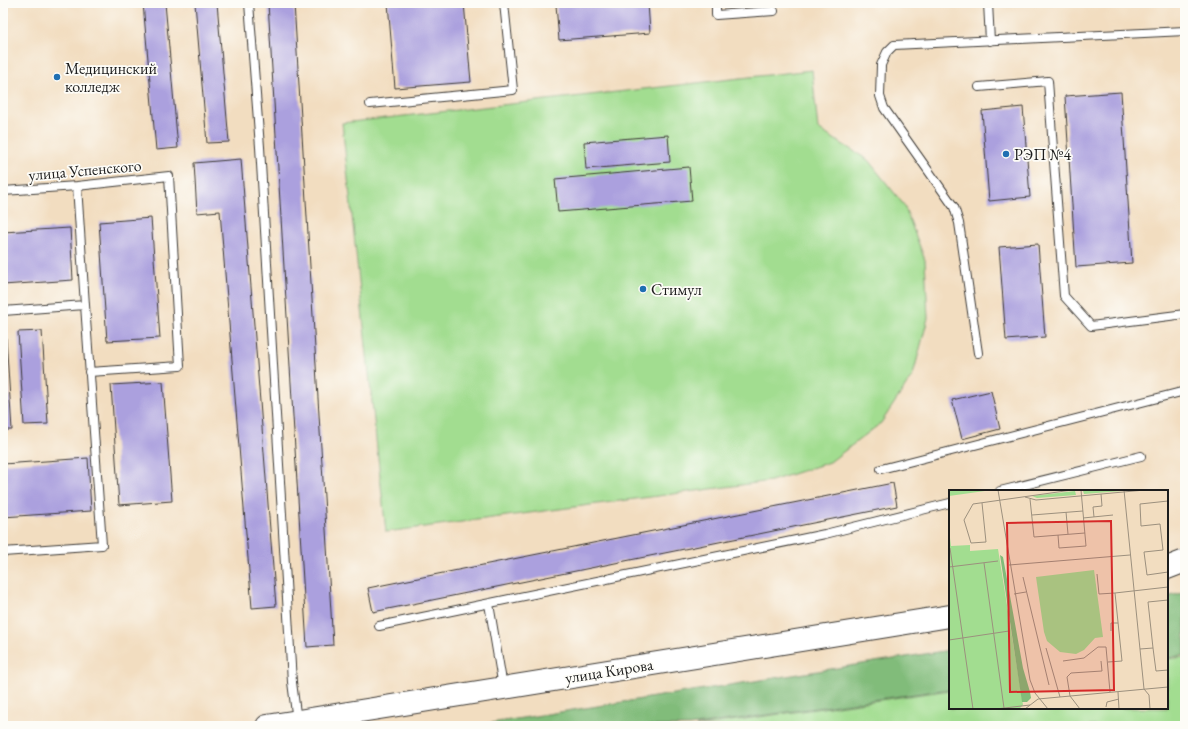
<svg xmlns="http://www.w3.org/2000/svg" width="1188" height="729" font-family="'EB Garamond',serif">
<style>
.green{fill:#a2dd90;stroke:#5f7c56}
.forest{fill:#81bc7a;stroke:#4e6c4b}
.building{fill:#aba0de}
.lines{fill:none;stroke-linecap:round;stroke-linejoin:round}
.lane-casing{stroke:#3c3935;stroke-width:10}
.secondary-casing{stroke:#3c3935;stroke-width:24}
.lane{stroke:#fff;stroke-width:8}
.secondary{stroke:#fff;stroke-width:22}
.poi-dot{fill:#1f6fb2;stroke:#fdfcf7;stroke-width:1.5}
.labels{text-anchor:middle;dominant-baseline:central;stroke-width:3.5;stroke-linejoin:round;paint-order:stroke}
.poi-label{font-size:16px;fill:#1c1c1c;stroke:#fdfcf7;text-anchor:start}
.street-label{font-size:16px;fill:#1c1c1c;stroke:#fdfcf7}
.inset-road{fill:none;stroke:#9c907e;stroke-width:1}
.view{fill:#d62828;fill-opacity:0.15;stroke:#d62828;stroke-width:2}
.inset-edge{fill:none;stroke:#1c1c1c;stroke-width:2}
</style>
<rect width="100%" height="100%" fill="#fdfcf7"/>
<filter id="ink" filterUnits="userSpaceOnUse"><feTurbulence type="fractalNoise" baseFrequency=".025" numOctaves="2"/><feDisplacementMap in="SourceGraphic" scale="8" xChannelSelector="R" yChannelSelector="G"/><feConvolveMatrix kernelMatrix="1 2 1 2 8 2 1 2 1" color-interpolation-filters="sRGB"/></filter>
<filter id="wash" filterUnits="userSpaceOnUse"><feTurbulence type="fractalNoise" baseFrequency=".012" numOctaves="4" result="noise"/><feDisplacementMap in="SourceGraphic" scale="16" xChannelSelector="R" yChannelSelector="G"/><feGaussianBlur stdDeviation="0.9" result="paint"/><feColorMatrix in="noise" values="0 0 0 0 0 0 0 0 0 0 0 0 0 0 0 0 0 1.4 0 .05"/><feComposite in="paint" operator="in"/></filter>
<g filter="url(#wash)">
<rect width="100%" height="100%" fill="#f2ddc0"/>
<!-- green -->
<path class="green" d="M 812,70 L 818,129 L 868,160 L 904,205 L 925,260 L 928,318 L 913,375 L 881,423 L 830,462 L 771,481 L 386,532 L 342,123 Z
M 1185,657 L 1185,726 L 696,726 L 950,690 L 950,708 L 1167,708 L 1167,659 Z"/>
<!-- forest -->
<path class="forest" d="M 1185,592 L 1185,655 L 1167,658 L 1167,597 Z
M 950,650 L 950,689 L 689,726 L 472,726 Z"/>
<g id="blocks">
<!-- building -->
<path class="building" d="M 143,3 L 165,3 L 178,148 L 156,150 Z
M 195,3 L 217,3 L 229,142 L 207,143 Z
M 268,3 L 294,3 L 333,645 L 307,647 Z
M 388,3 L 464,3 L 471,82 L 395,88 Z
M 578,3 L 648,3 L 650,33 L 559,40 L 556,5 Z
M 1121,92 L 1132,263 L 1076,267 L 1065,96 Z
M 1023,107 L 1030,197 L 989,201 L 982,111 Z
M 668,135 L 670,162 L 586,169 L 584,142 Z
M 241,159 L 276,606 L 252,608 L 220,211 L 197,213 L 194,163 Z
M 689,167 L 692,201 L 558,212 L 555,179 Z
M 151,218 L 160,338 L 107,341 L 99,222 Z
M 70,228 L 73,280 L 3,285 L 3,232 Z
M 1038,244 L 1045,337 L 1006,340 L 999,247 Z
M 42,331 L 48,424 L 24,425 L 18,332 Z
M 3,337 L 6,337 L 12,430 L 3,430 Z
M 163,382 L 172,501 L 119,505 L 111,385 Z
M 991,391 L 1000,429 L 962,439 L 952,400 Z
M 88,458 L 91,511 L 3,517 L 3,464 Z
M 893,483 L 897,506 L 373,612 L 368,588 Z"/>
</g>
</g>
<g filter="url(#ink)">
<use href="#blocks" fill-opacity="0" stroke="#3c3935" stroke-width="1"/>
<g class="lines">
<!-- lane casing -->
<g class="lane-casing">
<path id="lane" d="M 249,3 L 260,147 L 292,682 L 297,721
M 716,3 L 716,15 L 774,11
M 988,3 L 990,41
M 979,87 L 1048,81 L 1064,296 L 1091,326 L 1185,314
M 370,104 L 513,90 L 504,3
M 3,191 L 77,186 L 169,176 L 180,366 L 89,372
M 3,311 L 85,305
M 978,353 L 959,223 L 954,207 L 884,108 L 880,96 L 881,65 L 887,52 L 894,45 L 1185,31
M 881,469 L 1185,391
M 1000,491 L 1141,456
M 3,552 L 102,545 L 85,305 L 77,186
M 489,604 L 503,687
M 379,626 L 825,534 L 950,503"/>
</g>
<!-- secondary casing -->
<g class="secondary-casing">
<path id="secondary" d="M 1167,568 L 1185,561
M 267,726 L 950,616"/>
</g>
<!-- lane -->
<use href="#lane" class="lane"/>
<!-- secondary -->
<use href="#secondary" class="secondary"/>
</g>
</g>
<!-- markers -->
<g class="poi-dot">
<circle cx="57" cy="77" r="4"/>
<circle cx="1006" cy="154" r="4"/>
<circle cx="643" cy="289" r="4"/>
</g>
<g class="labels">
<!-- poi labels -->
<g class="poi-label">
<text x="65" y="68">Медицинский<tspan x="65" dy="18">колледж</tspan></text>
<text x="1014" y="154">РЭП №4</text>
<text x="651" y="289">Стимул</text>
</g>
<!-- street labels -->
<g class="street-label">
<text transform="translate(85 170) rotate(-5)">улица Успенского</text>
<text transform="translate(609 671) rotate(-9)">улица Кирова</text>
</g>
</g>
<!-- overview -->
<g transform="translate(949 490)">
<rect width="219" height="219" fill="#f2ddc0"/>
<path d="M 0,0 L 43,0 L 0,6 ZM 139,0 L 173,0 L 173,1 L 135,4 L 134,1 ZM 126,1 L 127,5 L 88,8 L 83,6 ZM 0,40 L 2,56 L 21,55 L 21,61 L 49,59 L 74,215 L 70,219 L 0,219 ZM 145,80 L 154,147 L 146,148 L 135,160 L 127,164 L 111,162 L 98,151 L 95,142 L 87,87 Z" fill="#a2dd90"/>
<path d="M 51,65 L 54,67 L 74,178 L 81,202 L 82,208 L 78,212 L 73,212 Z" fill="#81bc7a"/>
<path class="inset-road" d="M 49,0 L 81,190 L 86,203 L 99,219M 175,0 L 195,199 L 200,205 L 201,219M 76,7 L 87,10 L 196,0M 81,9 L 85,47 L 136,43M 219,11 L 191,14 L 192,36 L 211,34 L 214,60 L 195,62 L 198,85 L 219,82M 33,13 L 37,52 L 22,53 L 15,30 L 24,14 L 123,0M 117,22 L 119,44M 83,25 L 134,21M 145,27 L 144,17 L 153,16 L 152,4M 134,28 L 164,25M 109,45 L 110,58 L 137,56 L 132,0M 1,58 L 24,219M 35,73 L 55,218M 60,75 L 181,65M 0,77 L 49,71M 148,84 L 150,104 L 166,103M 74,87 L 100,195M 65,104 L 77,102M 162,141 L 162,133 L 169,133M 0,150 L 60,141M 97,158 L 111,207M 204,158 L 199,112 L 219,110M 191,159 L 204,158 L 207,181 L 219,180M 114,171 L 135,168 L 149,157 L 157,157 L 161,202M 159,172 L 173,171 L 166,103 L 219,97M 169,202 L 170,219M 89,209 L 219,197M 157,217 L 158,212 L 170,209M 47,219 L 81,215M 76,219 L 89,209M 131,219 L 121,206 L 118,187 L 122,183 L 153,181 L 152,171"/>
<path class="view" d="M 162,31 L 165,200 L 61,202 L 58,33 Z"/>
<rect width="219" height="219" class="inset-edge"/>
</g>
<!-- margin -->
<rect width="1188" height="729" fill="none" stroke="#fdfcf7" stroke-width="16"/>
</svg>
